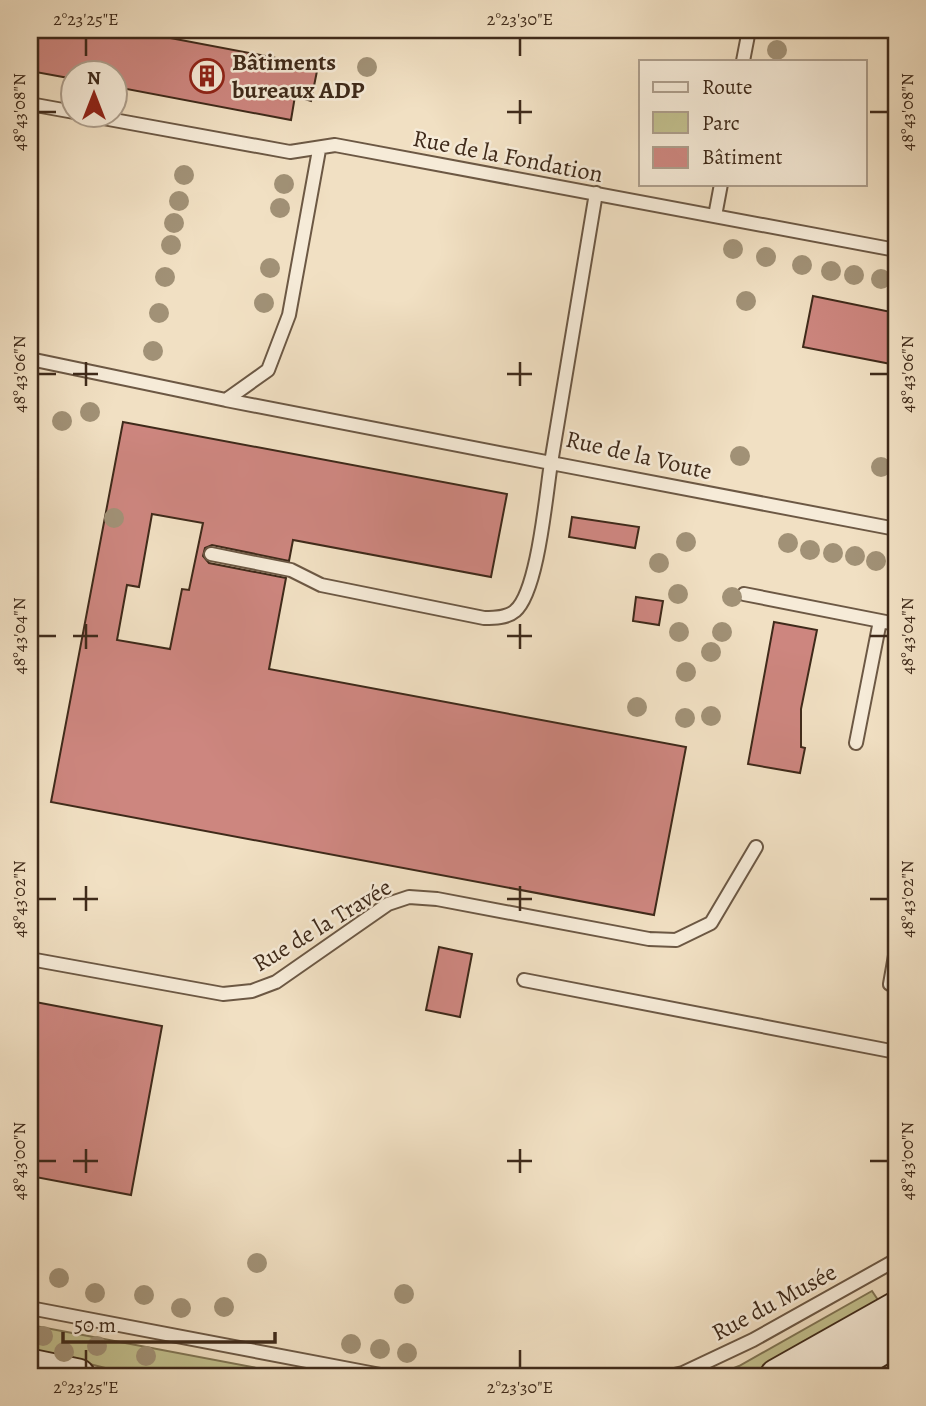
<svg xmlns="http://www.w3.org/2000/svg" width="926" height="1406" font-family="Alegreya,serif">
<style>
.green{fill:#c2c08e;stroke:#807554;stroke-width:2}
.building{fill:#cd867f;stroke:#3f2a1a;stroke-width:2;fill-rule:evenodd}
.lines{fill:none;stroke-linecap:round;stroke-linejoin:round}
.service-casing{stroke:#6c5844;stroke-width:16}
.secondary-casing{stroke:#3f2a1a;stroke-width:37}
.service{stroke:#f6ebd8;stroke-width:12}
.secondary{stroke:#f6ebd8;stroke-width:33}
.tree{fill:#a19176}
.ticks{fill:none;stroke:#3f2a1a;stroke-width:2.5}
.labels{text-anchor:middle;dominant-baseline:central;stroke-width:5;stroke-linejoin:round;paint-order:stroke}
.poi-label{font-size:24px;font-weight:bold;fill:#3f2a1a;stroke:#f6ebd8;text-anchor:start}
.street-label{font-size:24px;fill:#3f2a1a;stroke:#f6ebd8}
.neatline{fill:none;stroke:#3f2a1a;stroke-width:2.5}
.ticks-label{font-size:18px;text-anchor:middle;fill:#3f2a1a}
</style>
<rect width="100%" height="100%" fill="#f1e0c3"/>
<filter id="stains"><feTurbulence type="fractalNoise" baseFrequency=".00286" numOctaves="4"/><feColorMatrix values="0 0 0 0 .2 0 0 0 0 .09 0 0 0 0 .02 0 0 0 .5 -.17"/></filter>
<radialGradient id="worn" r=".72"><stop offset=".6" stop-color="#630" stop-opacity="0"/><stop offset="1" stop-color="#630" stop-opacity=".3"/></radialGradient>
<!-- green -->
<path class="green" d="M 896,1290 L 896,1300 L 760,1376 L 714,1376 L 739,1366 L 872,1291 L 878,1300 Z
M 30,1325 L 299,1376 L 137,1376 L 30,1349 Z"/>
<!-- building -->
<path class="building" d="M 30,30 L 128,30 L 318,66 L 311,101 L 295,96 L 291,120 L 116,87 L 116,74 L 74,74 L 74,79 L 30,71 Z
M 813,296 L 896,313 L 896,365 L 803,347 Z
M 123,422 L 507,494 L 491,577 L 293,540 L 289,561 L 212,545 L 205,548 L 203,556 L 209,563 L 286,578 L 269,669 L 686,747 L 654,915 L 51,802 ZM 152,514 L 203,523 L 189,590 L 182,589 L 170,649 L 117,640 L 127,585 L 139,587 Z
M 572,517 L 639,527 L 635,548 L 569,537 Z
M 636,597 L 663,601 L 659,625 L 633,621 Z
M 774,622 L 817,630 L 801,709 L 801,747 L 805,748 L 800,773 L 748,764 Z
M 439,947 L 472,954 L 460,1017 L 426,1010 Z
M 30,1001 L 162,1026 L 131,1195 L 30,1176 Z"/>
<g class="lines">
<!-- service casing -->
<g class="service-casing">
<path id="service" d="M 743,61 L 749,30
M 30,104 L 74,112
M 92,116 L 290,152 L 335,145 L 896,250
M 596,193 L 551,463 L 896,529
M 715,216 L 721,184
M 30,359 L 226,400 L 268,370 L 289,315 L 319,150
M 211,554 L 291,570 L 321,585 L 484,618 C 494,618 507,618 515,611 C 538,592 546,494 551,463 L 226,400
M 744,594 L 896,624
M 856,743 L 880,621
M 896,950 L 890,984 L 896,987
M 30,959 L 223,994 L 252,991 L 276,982 L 388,904 L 409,897 L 437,899 L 649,939 L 676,940 L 711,923 L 756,847
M 524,980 L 896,1052
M 30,1308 L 386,1376
M 670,1376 L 683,1373 L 753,1340 L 896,1260"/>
</g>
<!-- secondary casing -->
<g class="secondary-casing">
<path id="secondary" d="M 30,1366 L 78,1376
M 777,1376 L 896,1309
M 834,1376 L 896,1339"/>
</g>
<!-- service -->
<use href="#service" class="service"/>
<!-- secondary -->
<use href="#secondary" class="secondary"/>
</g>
<!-- trees -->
<g class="tree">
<circle cx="777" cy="50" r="10"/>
<circle cx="367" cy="67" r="10"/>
<circle cx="184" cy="175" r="10"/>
<circle cx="284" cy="184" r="10"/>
<circle cx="179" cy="201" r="10"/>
<circle cx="280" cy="208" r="10"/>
<circle cx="174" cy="223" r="10"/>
<circle cx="171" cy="245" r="10"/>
<circle cx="733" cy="249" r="10"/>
<circle cx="766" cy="257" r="10"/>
<circle cx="802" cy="265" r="10"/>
<circle cx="270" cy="268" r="10"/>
<circle cx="831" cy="271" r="10"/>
<circle cx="854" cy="275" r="10"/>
<circle cx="165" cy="277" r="10"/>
<circle cx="881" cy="279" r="10"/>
<circle cx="746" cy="301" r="10"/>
<circle cx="264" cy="303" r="10"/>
<circle cx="159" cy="313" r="10"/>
<circle cx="153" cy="351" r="10"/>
<circle cx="90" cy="412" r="10"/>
<circle cx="62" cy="421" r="10"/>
<circle cx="740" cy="456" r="10"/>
<circle cx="881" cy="467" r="10"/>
<circle cx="114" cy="518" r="10"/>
<circle cx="686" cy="542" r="10"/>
<circle cx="788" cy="543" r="10"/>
<circle cx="810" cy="550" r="10"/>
<circle cx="833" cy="553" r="10"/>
<circle cx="855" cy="556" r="10"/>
<circle cx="876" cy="561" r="10"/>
<circle cx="659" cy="563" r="10"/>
<circle cx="678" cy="594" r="10"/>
<circle cx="732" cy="597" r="10"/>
<circle cx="679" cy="632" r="10"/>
<circle cx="722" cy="632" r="10"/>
<circle cx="711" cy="652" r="10"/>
<circle cx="686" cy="672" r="10"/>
<circle cx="637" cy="707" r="10"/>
<circle cx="711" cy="716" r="10"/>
<circle cx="685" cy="718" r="10"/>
<circle cx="257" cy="1263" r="10"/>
<circle cx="59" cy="1278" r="10"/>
<circle cx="95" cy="1293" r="10"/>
<circle cx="404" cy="1294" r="10"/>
<circle cx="144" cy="1295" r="10"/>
<circle cx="224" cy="1307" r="10"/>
<circle cx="181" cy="1308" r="10"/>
<circle cx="43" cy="1336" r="10"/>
<circle cx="351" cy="1344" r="10"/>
<circle cx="97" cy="1346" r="10"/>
<circle cx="380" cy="1349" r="10"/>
<circle cx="64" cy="1352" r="10"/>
<circle cx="407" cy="1353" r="10"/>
<circle cx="146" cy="1356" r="10"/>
</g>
<!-- ticks -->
<path class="ticks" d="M 86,38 L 86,56M 520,38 L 520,56M 520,100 L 520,124M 38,112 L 56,112M 507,112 L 532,112M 870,112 L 888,112M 86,362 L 86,386M 520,362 L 520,386M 38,374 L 56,374M 73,374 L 98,374M 507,374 L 532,374M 870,374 L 888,374M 86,624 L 86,649M 520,624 L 520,649M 38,636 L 56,636M 73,636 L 98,636M 507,636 L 532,636M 870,636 L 888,636M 86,886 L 86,911M 520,886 L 520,911M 38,899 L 56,899M 73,899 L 98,899M 507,899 L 532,899M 870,899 L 888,899M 86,1149 L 86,1173M 520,1149 L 520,1173M 38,1161 L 56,1161M 73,1161 L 98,1161M 507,1161 L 532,1161M 870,1161 L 888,1161M 86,1350 L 86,1368M 520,1350 L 520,1368"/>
<!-- icons -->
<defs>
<g id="building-ring" transform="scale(1.75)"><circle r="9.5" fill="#f6ebd8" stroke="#8f2418" stroke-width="1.5"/><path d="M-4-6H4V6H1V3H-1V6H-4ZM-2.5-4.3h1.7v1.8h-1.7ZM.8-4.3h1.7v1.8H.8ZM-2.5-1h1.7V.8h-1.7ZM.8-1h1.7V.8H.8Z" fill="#8f2418"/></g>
</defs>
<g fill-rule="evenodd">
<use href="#building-ring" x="207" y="76"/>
</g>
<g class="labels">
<!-- poi labels -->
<g class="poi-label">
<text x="232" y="62">Bâtiments<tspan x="232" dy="28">bureaux ADP</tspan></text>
</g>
<!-- street labels -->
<g class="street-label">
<text transform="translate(508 156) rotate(11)">Rue de la Fondation</text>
<text transform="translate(639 455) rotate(13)">Rue de la Voute</text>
<text transform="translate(322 925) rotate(-31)">Rue de la Travée</text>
<text transform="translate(774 1302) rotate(-28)">Rue du Musée</text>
</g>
</g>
<!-- margin -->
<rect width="926" height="1406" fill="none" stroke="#f1e0c3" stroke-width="77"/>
<!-- legend -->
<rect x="639" y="60" width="228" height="126" fill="#f6ebd8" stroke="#ad9e8c" stroke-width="2"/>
<rect x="653" y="82" width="35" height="10" fill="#f6ebd8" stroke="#ad9e8c" stroke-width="2"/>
<text x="702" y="94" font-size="21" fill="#3f2a1a">Route</text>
<rect x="653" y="112" width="35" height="21" fill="#c2c08e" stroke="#ad9e8c" stroke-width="2"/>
<text x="702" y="130" font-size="21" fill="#3f2a1a">Parc</text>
<rect x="653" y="147" width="35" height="21" fill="#cd867f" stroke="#ad9e8c" stroke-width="2"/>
<text x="702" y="164" font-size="21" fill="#3f2a1a">Bâtiment</text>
<!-- north arrow -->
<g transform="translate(94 94)"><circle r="33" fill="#f6ebd8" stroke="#ad9e8c" stroke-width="2"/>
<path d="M0-5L12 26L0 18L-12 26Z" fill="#8f2418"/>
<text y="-10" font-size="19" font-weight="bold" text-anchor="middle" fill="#3f2a1a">N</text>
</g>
<!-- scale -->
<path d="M63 1332v10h212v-10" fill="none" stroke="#3f2a1a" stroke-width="3.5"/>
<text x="74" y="1332" font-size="21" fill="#3f2a1a" stroke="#f6ebd8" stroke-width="5" paint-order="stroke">50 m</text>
<rect x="38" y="38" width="850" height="1330" class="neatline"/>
<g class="ticks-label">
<text x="86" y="25">2°23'25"E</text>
<text x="520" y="25">2°23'30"E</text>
<text transform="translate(19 112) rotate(-90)" y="6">48°43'08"N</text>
<text transform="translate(907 112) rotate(-90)" y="6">48°43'08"N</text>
<text transform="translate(19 374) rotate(-90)" y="6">48°43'06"N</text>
<text transform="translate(907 374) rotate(-90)" y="6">48°43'06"N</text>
<text transform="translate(19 636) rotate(-90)" y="6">48°43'04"N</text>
<text transform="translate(907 636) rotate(-90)" y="6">48°43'04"N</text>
<text transform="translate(19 899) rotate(-90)" y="6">48°43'02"N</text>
<text transform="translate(907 899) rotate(-90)" y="6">48°43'02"N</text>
<text transform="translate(19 1161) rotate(-90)" y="6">48°43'00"N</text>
<text transform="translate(907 1161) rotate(-90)" y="6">48°43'00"N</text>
<text x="86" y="1393">2°23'25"E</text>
<text x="520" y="1393">2°23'30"E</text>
</g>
<rect width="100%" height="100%" filter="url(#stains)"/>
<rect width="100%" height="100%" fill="url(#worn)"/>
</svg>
